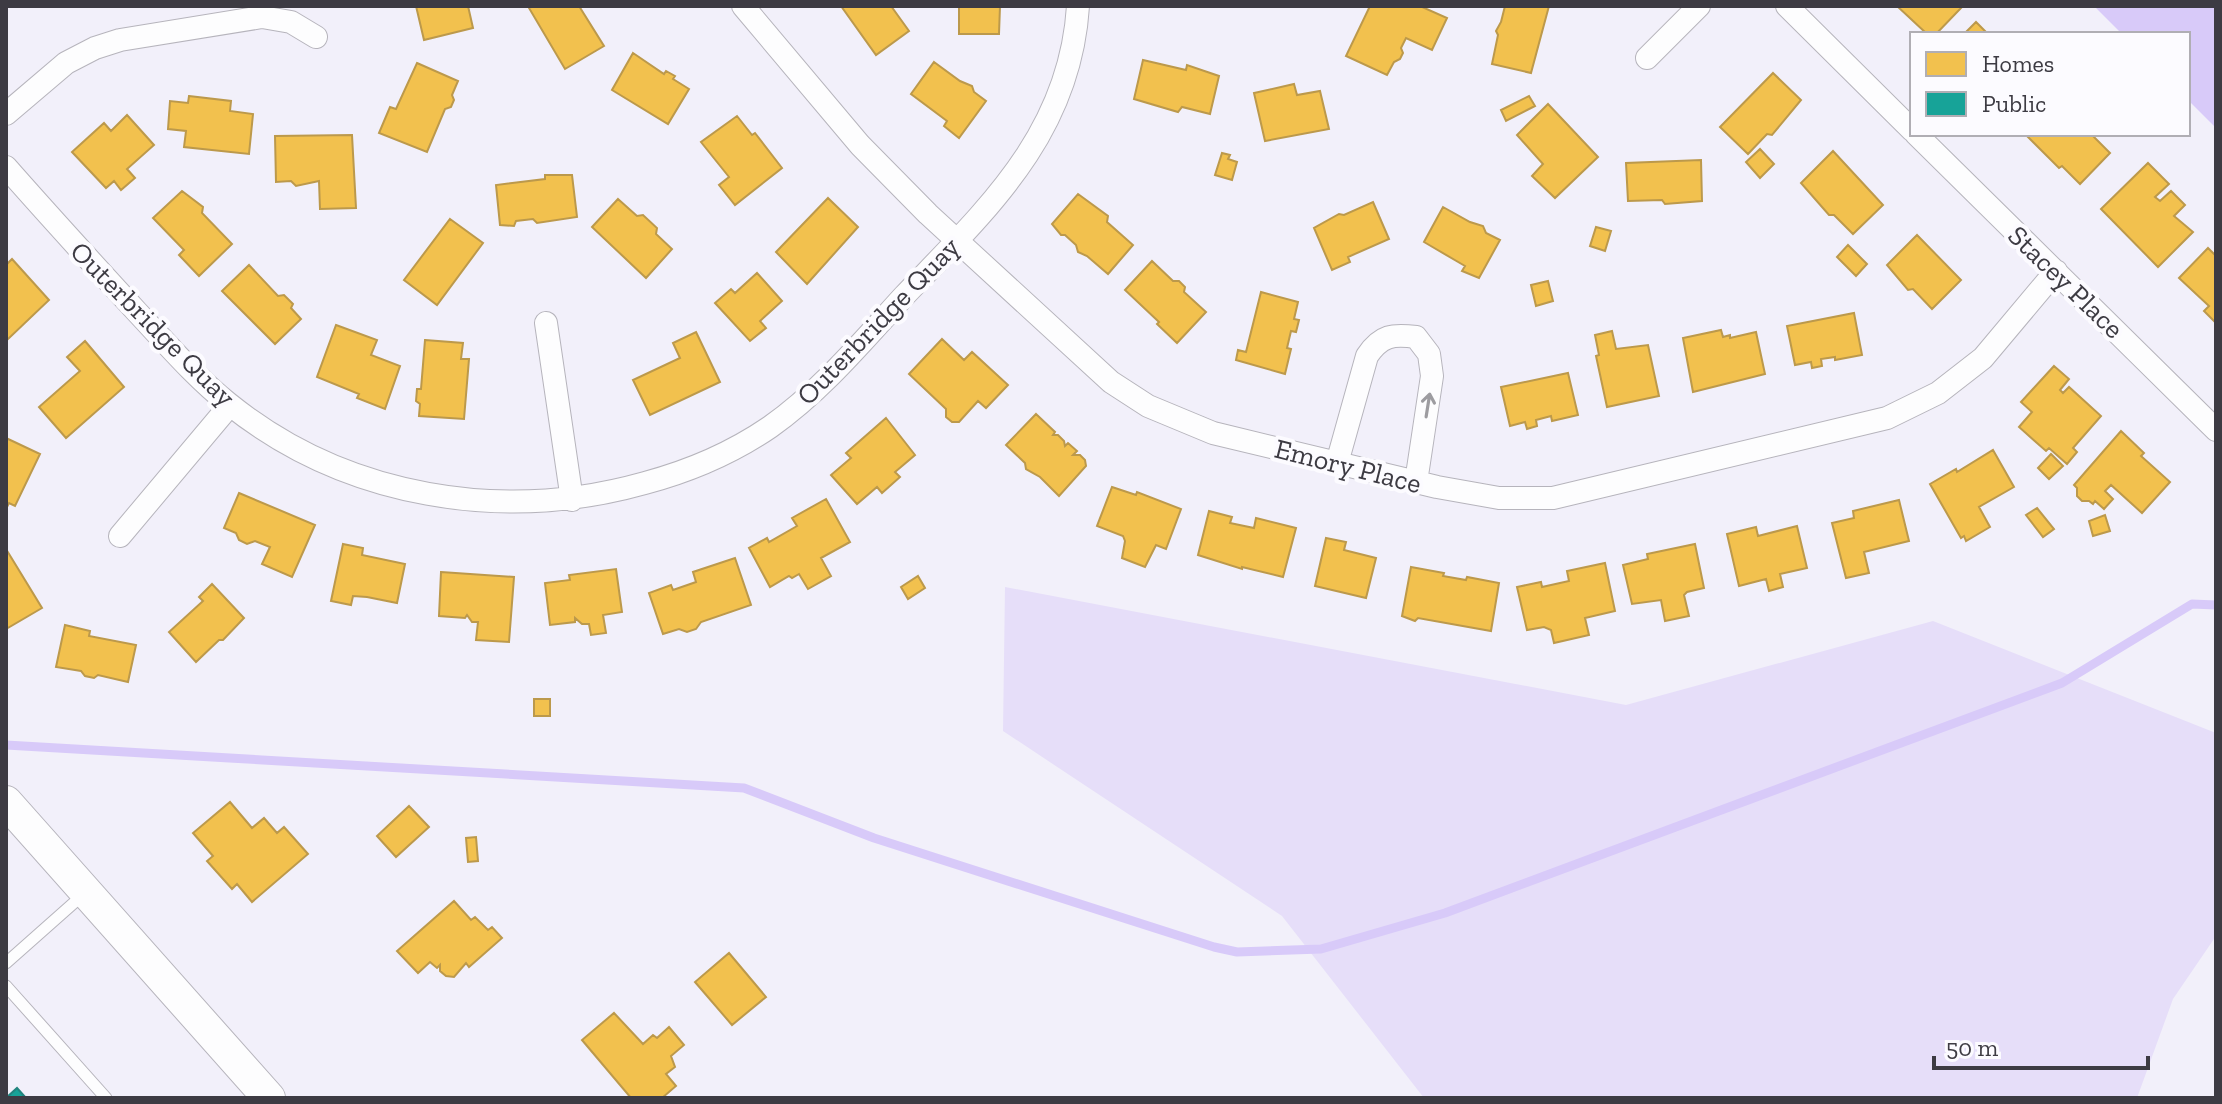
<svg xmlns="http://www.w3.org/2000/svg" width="2222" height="1104" font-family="'Zilla Slab',serif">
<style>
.green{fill:#e6def9}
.water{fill:#d8caf9}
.homes{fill:#f2c14e;stroke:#bc994b;stroke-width:2}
.public{fill:#17a398;stroke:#22847e;stroke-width:2}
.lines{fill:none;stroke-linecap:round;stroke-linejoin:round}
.stream{stroke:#d8caf9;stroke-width:9}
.service-casing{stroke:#b6b4bc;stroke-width:13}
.minor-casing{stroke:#b6b4bc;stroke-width:24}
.secondary-casing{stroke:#b6b4bc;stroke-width:34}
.service{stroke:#fdfdfe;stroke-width:11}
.minor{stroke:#fdfdfe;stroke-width:22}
.secondary{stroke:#fdfdfe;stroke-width:32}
.oneway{stroke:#9d9ca0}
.labels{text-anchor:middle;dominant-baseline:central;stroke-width:8;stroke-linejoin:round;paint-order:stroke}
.street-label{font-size:28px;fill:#3d3b43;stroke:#fcfbff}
</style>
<rect width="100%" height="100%" fill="#f2f0fa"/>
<!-- green -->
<path class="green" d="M 1005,587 L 1626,705 L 1933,621 L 2216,733 L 2216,936 L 2173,999 L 2137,1098 L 1424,1098 L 1282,916 L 1003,731 Z"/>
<!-- water -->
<path class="water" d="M 2094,6 L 2216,6 L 2216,128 L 2188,100 L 2188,34 L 2122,34 Z"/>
<!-- homes -->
<path class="homes" d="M 416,6 L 468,6 L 473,28 L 424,40 Z
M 533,6 L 579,6 L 604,46 L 565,69 L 529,8 Z
M 841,6 L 891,6 L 909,31 L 876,55 Z
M 959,6 L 1000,6 L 999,34 L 959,34 Z
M 1370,6 L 1420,6 L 1447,18 L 1432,50 L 1406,38 L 1401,48 L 1403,53 L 1400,59 L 1394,62 L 1387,75 L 1346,56 Z
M 1505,6 L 1549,6 L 1531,73 L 1492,64 L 1498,35 L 1496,31 L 1501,22 Z
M 1897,6 L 1959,6 L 1961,8 L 1936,34 L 1927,34 Z
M 1976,22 L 1988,34 L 1964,34 Z
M 633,53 L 664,74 L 666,71 L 675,76 L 673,79 L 689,89 L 668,124 L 612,90 Z
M 1143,60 L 1186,70 L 1187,65 L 1219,76 L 1210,114 L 1182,107 L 1178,112 L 1134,99 Z
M 934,62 L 960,81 L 972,86 L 974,92 L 986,101 L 959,138 L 944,126 L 947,121 L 911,94 Z
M 417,63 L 458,81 L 452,95 L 454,100 L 451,107 L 445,109 L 427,152 L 379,133 L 390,107 L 396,109 Z
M 1773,73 L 1801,100 L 1772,135 L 1767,134 L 1748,154 L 1720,127 Z
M 1294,84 L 1297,95 L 1320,91 L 1329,129 L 1265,141 L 1254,93 Z
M 189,96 L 231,101 L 230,111 L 253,114 L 249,154 L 184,147 L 186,131 L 168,129 L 170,101 L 188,103 Z
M 1529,96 L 1535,106 L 1506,121 L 1501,110 Z
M 1548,104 L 1598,157 L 1555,198 L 1532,176 L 1543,164 L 1517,135 Z
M 127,115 L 154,145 L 127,169 L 135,178 L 121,190 L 114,181 L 106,188 L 72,152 L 104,123 L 111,131 Z
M 737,116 L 752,135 L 755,133 L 782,168 L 735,205 L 719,185 L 729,177 L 701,142 Z
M 2025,134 L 2091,134 L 2110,153 L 2080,184 L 2062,166 L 2059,168 Z
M 352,135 L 356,208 L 320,209 L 319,181 L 296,186 L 291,181 L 276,182 L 275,136 Z
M 1760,149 L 1774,164 L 1760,178 L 1746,162 Z
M 1833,151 L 1883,205 L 1853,234 L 1834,215 L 1829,215 L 1801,183 Z
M 1222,153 L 1230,155 L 1228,159 L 1237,162 L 1232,180 L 1215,175 Z
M 1701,160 L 1702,201 L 1665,204 L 1662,200 L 1628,201 L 1626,163 Z
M 2148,163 L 2169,184 L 2155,197 L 2160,201 L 2171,191 L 2185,205 L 2174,216 L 2193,232 L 2158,267 L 2101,209 Z
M 545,175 L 572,175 L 577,217 L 537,223 L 533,219 L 516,221 L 514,226 L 500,225 L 496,185 L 545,179 Z
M 182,191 L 203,207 L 202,213 L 232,244 L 199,276 L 179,255 L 184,250 L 153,218 Z
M 1078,194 L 1108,216 L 1107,222 L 1133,245 L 1108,274 L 1087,256 L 1078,252 L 1076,245 L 1065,235 L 1061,235 L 1052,224 Z
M 828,198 L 858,227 L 807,284 L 776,252 Z
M 618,199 L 637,216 L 643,215 L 657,228 L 656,234 L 672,249 L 646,278 L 592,227 Z
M 1373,202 L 1389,239 L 1348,257 L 1350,262 L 1332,270 L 1314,228 L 1339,214 L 1344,215 Z
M 1443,207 L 1470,222 L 1483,226 L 1486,233 L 1500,240 L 1479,278 L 1462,271 L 1465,266 L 1424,242 Z
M 450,219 L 483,243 L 437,305 L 404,280 Z
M 1596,227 L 1611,231 L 1605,251 L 1590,246 Z
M 1917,235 L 1961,280 L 1932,309 L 1913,289 L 1908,290 L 1887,265 Z
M 1848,245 L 1867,264 L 1856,276 L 1837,257 Z
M 2208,248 L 2216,256 L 2216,323 L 2204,311 L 2209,306 L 2179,278 Z
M 12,259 L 49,300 L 6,341 L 6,265 Z
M 1152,261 L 1173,281 L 1179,281 L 1185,287 L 1184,292 L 1206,312 L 1177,343 L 1157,324 L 1159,322 L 1125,290 Z
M 249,265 L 278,296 L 284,295 L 293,304 L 291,308 L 301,319 L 275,344 L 222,291 Z
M 757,273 L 782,301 L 760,321 L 766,328 L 750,341 L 715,303 L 731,289 L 735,293 Z
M 1548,281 L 1553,301 L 1536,306 L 1531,285 Z
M 1261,292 L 1298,302 L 1294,319 L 1299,320 L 1296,332 L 1291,331 L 1287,348 L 1291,349 L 1285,374 L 1236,360 L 1238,350 L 1246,352 Z
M 1854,313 L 1862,355 L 1835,360 L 1835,357 L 1821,359 L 1822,366 L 1812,368 L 1811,362 L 1795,365 L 1787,326 Z
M 336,325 L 377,340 L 371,355 L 400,366 L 385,409 L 357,398 L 359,394 L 317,377 Z
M 1721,330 L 1723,337 L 1730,335 L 1730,338 L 1756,332 L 1765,374 L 1693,392 L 1683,338 Z
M 1612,331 L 1616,349 L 1648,345 L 1659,396 L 1607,407 L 1596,356 L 1599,355 L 1595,335 Z
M 696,332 L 720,382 L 650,415 L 633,380 L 680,358 L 673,343 Z
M 942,339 L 964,360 L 972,352 L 1008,385 L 986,408 L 978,401 L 959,422 L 952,422 L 946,417 L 946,409 L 909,374 Z
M 425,340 L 463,343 L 461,359 L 469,359 L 464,419 L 419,416 L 420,404 L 416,401 L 417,389 L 421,389 Z
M 85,341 L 124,387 L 66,438 L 39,407 L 80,371 L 67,357 Z
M 2054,366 L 2069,379 L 2060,390 L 2063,393 L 2069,387 L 2101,416 L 2073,448 L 2077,452 L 2067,464 L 2049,448 L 2046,451 L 2019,427 L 2032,412 L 2021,402 Z
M 1568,373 L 1578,415 L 1552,421 L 1551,416 L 1536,420 L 1537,426 L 1527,429 L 1525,422 L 1510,426 L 1501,387 Z
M 1036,414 L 1055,432 L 1053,435 L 1058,435 L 1064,441 L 1065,446 L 1068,443 L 1077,451 L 1073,455 L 1080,455 L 1085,460 L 1086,466 L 1059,496 L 1040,477 L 1026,469 L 1025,463 L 1006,445 Z
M 886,418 L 915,455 L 895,472 L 900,477 L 882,493 L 877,487 L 857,504 L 831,475 L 851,458 L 846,453 Z
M 2121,431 L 2144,453 L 2141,456 L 2170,482 L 2142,513 L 2111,485 L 2105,491 L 2113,499 L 2104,509 L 2095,501 L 2093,504 L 2089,501 L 2082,501 L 2077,496 L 2077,488 L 2074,485 Z
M 6,438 L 40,454 L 15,506 L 9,503 L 6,509 Z
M 1993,450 L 2014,487 L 1979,507 L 1990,527 L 1966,541 L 1964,536 L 1961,538 L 1930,484 L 1956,469 L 1957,472 Z
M 2051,454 L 2063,466 L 2049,479 L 2038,468 Z
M 1112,487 L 1136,495 L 1137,492 L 1181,509 L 1166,549 L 1156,545 L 1145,567 L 1122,558 L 1125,541 L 1123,536 L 1097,526 Z
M 239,493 L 315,525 L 292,577 L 262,564 L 270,547 L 255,541 L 247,544 L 239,540 L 236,533 L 224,528 Z
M 826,499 L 850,542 L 821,558 L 831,576 L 808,589 L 799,574 L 792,578 L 789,576 L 770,587 L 749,548 L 767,538 L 769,542 L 797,526 L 792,518 Z
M 1899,500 L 1909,541 L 1864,552 L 1869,573 L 1846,578 L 1832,523 L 1854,518 L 1853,511 Z
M 2037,508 L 2054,529 L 2043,537 L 2026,515 Z
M 1209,511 L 1232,517 L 1230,523 L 1254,528 L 1256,518 L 1296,528 L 1283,577 L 1242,567 L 1242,569 L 1198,555 Z
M 2105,515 L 2110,531 L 2093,536 L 2089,521 Z
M 1797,526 L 1807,568 L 1780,574 L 1783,587 L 1769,591 L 1766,579 L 1739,586 L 1727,534 L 1756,527 L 1758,536 Z
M 1326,538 L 1346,542 L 1344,550 L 1376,558 L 1366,598 L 1315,586 Z
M 343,544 L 363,548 L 362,555 L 405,564 L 397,603 L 367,597 L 353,596 L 351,605 L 331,601 Z
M 1695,544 L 1704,588 L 1687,592 L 1684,595 L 1689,616 L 1665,621 L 1661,600 L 1632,604 L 1623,565 L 1648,559 L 1647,554 Z
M 6,549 L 42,608 L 6,629 Z
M 735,558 L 751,605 L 701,622 L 696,629 L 687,632 L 679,629 L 663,634 L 649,593 L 671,585 L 673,590 L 696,582 L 693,572 Z
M 1605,563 L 1615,611 L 1585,618 L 1589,635 L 1554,643 L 1551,630 L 1544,627 L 1527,630 L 1517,587 L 1541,582 L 1542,587 L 1569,581 L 1567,571 Z
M 1411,567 L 1444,573 L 1443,576 L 1466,580 L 1467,577 L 1499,583 L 1491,631 L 1418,618 L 1415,621 L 1402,616 Z
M 616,569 L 622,612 L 603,615 L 606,633 L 591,635 L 589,624 L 582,624 L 575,618 L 575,622 L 550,625 L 545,583 L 570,580 L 569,575 Z
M 441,572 L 514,577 L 509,642 L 476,640 L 478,622 L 472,622 L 467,615 L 465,618 L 439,616 Z
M 918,576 L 925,588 L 908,599 L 901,587 Z
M 212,584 L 244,618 L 223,640 L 219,640 L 196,662 L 169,632 L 203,601 L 199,597 Z
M 65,625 L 90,631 L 89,636 L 136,645 L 128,682 L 98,675 L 94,678 L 85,676 L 81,671 L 56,667 Z
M 534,699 L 550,699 L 550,716 L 534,716 Z
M 230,802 L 252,828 L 264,818 L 277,833 L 284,827 L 308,854 L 252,902 L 237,884 L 232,889 L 207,861 L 213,856 L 193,833 Z
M 409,806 L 429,827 L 396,857 L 377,836 Z
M 476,837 L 478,861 L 468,862 L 466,838 Z
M 454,901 L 471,920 L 475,917 L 488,930 L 492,927 L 502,938 L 469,967 L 466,963 L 454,977 L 446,976 L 440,971 L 440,965 L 437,968 L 430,962 L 418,973 L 397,951 Z
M 729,953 L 766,997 L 732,1025 L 695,982 Z
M 614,1013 L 643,1044 L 653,1035 L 657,1038 L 669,1027 L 684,1045 L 671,1056 L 675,1067 L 666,1074 L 676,1086 L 662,1098 L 631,1098 L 582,1040 Z"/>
<!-- public -->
<path class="public" d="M 17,1088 L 26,1098 L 6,1098 Z"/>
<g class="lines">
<!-- stream -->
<path class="stream" d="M 6,745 L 744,788 L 874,838 L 1214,947 L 1237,952 L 1321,949 L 1445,913 L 2062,683 L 2192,604 L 2216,605"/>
<!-- service casing -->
<g class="service-casing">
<path id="service" d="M 6,963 L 85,893
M 6,986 L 106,1098"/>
</g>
<!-- minor casing -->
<g class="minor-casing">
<path id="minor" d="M 743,6 L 860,145 L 928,214 L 1111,382 L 1148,406 L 1213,433 L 1437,487 L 1499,498 L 1553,498 L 1887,418 L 1938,393 L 1983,358 L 2056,271
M 1787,6 L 1912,130
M 1647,58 L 1699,6
M 6,114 L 66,63 L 95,48 L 120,40 L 262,17 L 291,22 L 316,37
M 1916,134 L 2216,430
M 6,167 C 49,216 93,264 137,312 C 167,344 195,377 229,404 C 346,498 503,523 645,483 C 690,471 732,453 770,427 C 821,391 862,342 904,296 C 987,209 1070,134 1078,6
M 546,323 L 572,500
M 1337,463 L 1367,356 C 1381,335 1393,334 1416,337 L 1429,354 L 1432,376 L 1416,482
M 120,536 L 230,405"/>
</g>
<!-- secondary casing -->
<g class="secondary-casing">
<path id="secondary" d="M 6,802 L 269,1098"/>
</g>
<!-- service -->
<use href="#service" class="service"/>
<!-- minor -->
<use href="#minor" class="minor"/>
<!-- secondary -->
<use href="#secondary" class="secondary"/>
</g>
<!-- one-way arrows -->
<defs><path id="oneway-shaft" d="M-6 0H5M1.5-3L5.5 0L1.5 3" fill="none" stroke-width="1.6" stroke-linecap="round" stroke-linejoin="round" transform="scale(2)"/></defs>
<use class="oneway" href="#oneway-shaft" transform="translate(1428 405) rotate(-81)"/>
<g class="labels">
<!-- street labels -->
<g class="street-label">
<text transform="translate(2066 282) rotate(44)">Stacey Place</text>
<text transform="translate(878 321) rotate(-46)">Outerbridge Quay</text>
<text transform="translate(153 324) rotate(45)">Outerbridge Quay</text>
<text transform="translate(1348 466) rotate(14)">Emory Place</text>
</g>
</g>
<!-- border -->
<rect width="2222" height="1104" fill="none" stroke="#3d3b43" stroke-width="16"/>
<!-- legend -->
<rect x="1910" y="32" width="280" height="104" fill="#fcfbff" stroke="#b0aeb4" stroke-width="2"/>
<rect x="1926" y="52" width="40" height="24" fill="#f2c14e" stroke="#b0aeb4" stroke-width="2"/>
<text x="1982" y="72" font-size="24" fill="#3d3b43">Homes</text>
<rect x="1926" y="92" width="40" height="24" fill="#17a398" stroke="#b0aeb4" stroke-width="2"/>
<text x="1982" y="112" font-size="24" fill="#3d3b43">Public</text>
<!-- scale -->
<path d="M1934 1056v12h214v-12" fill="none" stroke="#3d3b43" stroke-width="4"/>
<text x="1946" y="1056" font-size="24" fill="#3d3b43" stroke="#fcfbff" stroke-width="6" paint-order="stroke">50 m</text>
</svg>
